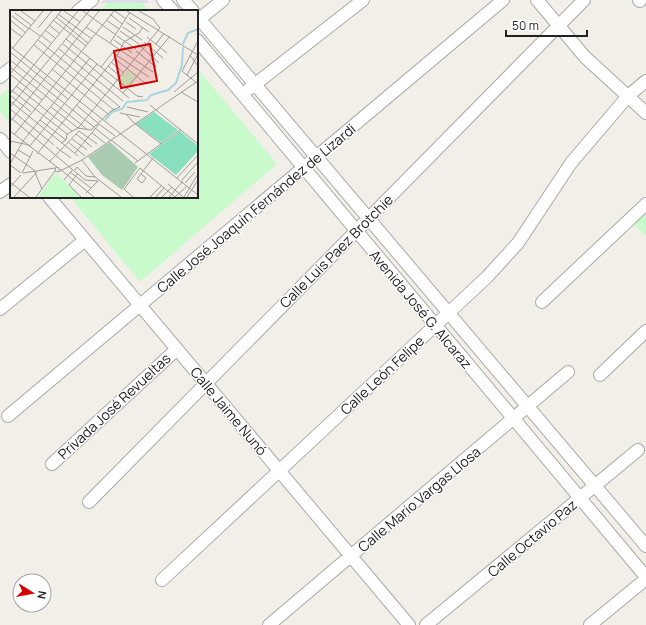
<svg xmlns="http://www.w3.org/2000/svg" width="646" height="625" font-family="Manrope,sans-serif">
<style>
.park{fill:#c8facc}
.plaza{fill:#dddde8}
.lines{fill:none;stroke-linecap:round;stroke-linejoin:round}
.street-casing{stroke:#a9a9a9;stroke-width:14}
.street{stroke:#fff;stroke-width:12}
.labels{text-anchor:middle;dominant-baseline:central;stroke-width:3;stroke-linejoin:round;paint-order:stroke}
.street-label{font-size:14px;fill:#222;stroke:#fff}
.inset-river{fill:none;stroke:#aad3df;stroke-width:2}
.inset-road{fill:none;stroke:#9f9d99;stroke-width:1}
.view{fill:#d40000;fill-opacity:0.15;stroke:#d40000;stroke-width:2}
.inset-edge{fill:none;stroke:#222;stroke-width:2}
</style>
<rect width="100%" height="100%" fill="#f2efe9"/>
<!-- park -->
<path class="park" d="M 112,0 L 140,0 L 149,11 L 99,11 Z
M 197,68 L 277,164 L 140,282 L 70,197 L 197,197 Z
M 11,87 L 11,125 L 0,111 L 0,96 Z
M 646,210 L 646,236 L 633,223 Z"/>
<!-- plaza -->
<path class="plaza" d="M 104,0 L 147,0 L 149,3 L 101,3 Z"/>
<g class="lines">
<!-- street casing -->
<g class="street-casing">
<path id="street" d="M 163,0 L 173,11
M 183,0 L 193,11
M 537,0 L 585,57 L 646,113
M 639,0 L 640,1
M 78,11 L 92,0
M 197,16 L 646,546
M 197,21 L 223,0
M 197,40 L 646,577
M 0,77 L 11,68
M 249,89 L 363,0
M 0,139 L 11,152
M 0,192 L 11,184
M 49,197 L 409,625
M 542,302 L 646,204
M 0,309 L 85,240
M 600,375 L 646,331
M 8,416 L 503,0
M 52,464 L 177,349
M 89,502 L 584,0
M 162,580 L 487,277 L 518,243 L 571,163 L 628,96 L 646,81
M 269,625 L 568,372
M 426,625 L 638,450
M 590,625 L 646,579"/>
</g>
<!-- street -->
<use href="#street" class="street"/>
</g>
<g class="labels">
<!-- street labels -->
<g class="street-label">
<text transform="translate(256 208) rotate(-40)">Calle José Joaquín Fernández de Lizardi</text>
<text transform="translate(336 251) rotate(-45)">Calle Luis Paez Brotchie</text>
<text transform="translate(421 309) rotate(50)">Avenida José G. Alcaraz</text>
<text transform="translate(382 375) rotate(-43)">Calle León Felipe</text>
<text transform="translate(114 406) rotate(-43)">Privada José Revueltas</text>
<text transform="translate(229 411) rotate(50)">Calle Jaime Nunó</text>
<text transform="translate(419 499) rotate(-40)">Calle Mario Vargas Llosa</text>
<text transform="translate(532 538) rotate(-40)">Calle Octavio Paz</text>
</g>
</g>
<!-- overview -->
<g transform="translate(10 10)">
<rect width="188" height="188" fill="#f2efe9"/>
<path d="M 100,132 L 128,157 L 112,180 L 92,165 L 78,147 Z" fill="#aacbaf"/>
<path d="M 117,60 L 126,67 L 117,77 L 109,71 ZM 45,164 L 47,164 L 71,187 L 28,187 Z" fill="#c8facc"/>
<path d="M 144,102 L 168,120 L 151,133 L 126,114 ZM 170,121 L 188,136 L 188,141 L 166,165 L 139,144 Z" fill="#88e0be"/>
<path class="inset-river" d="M 173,34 L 178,23 L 188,19M 95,110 L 102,102 L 112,99 L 117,92 L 137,90 L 141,85 L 158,80 L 166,73 L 172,55 L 173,37"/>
<path class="inset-road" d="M 11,1 L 25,11M 54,1 L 70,12M 73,1 L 106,25M 105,1 L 116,9M 117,1 L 188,45M 5,3 L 21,15M 48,4 L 82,29M 100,4 L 112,14M 2,6 L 19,19M 46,7 L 78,33M 119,8 L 139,22M 0,10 L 16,23M 43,10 L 76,36M 96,10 L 109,19M 116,12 L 126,19M 39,15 L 49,23M 76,17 L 143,62M 113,17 L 132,30M 0,18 L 12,27M 19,18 L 30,26M 28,18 L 42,1M 35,20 L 45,28M 110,21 L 129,34M 31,25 L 41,33M 107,26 L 126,39M 137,27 L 157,43M 56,29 L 127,86 L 133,87M 28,30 L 110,97 L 101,101 L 81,120 L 68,118 L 57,124 L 56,130 L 51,133M 104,30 L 122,43M 188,31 L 172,61 L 188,74M 134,32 L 153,48M 100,33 L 120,2M 53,34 L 119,88M 146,34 L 154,23M 24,35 L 104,100M 0,36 L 188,185M 130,36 L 149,53M 2,39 L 33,1M 49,39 L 113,91M 126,41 L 146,57M 0,42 L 58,89M 103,43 L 139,67M 180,45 L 188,56M 104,48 L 135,73M 0,50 L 84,117M 101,52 L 114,63M 98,56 L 111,67M 0,57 L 78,120M 91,57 L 104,41M 42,59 L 98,104M 0,64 L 51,1M 0,64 L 32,90M 177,65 L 188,44M 6,76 L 62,121M 0,79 L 57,124M 164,82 L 188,62M 171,82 L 188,92M 113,83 L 160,26M 0,84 L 68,1M 0,85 L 21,102M 0,91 L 68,146M 66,95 L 88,113M 140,95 L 188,134M 86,96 L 150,18 L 143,9 L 129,1M 0,97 L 79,1M 41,97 L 68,118M 117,97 L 138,102M 0,99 L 44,135M 110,103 L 130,107M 116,104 L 123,112 L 151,134M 0,107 L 75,170 L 88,171M 30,110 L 56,130M 0,112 L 89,1M 68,118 L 87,95M 85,118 L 100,130M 0,121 L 47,157M 82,123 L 95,133M 66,124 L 82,137M 4,125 L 104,1M 62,129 L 77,140M 101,130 L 128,151M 0,131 L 19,135M 58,132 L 75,146M 19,137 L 87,54M 46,137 L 61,148M 8,140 L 20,147M 0,143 L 24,160 L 32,179M 65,143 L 89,114 L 105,126M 27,144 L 108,44 L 114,32 L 129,23 L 133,17M 72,150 L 85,167 L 111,187M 39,152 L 69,121 L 87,134M 125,153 L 170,120M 0,154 L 13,131 L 80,48M 0,155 L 11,163M 50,159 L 84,187M 65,160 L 67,157 L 76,166 L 85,167M 49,161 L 49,158 L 46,157 L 45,161 L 48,162 L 72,150 L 188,71M 60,162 L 81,178M 12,163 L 23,141M 13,163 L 45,158M 68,163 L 59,175 L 71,187M 131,164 L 136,168 L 132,173 L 127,169 L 133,161 L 143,148M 167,168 L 188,145M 54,170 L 63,159M 172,170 L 188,152M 0,172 L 19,187M 175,173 L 185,162M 158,174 L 173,187M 0,177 L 11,165M 76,183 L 88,171M 4,187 L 27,162M 26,187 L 45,161M 123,187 L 114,179 L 130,158 L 165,187M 140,187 L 151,176M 146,187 L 154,178M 152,187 L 162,177M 159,187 L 173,171M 165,187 L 177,176M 174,187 L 188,164M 177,187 L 188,170"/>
<path class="view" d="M 140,34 L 147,71 L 111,78 L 104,41 Z"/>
<rect width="188" height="188" class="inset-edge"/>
</g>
<!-- north arrow -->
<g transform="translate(32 593) rotate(101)"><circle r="19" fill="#ffffff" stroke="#a7a7a7"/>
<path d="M0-3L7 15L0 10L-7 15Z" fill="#d40000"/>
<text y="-6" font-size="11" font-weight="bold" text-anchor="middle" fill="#222222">N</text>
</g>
<!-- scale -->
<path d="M506 30v6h81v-6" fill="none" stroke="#222222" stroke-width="2"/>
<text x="512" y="30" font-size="12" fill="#222222" stroke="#ffffff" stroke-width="3" paint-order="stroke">50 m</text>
</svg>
